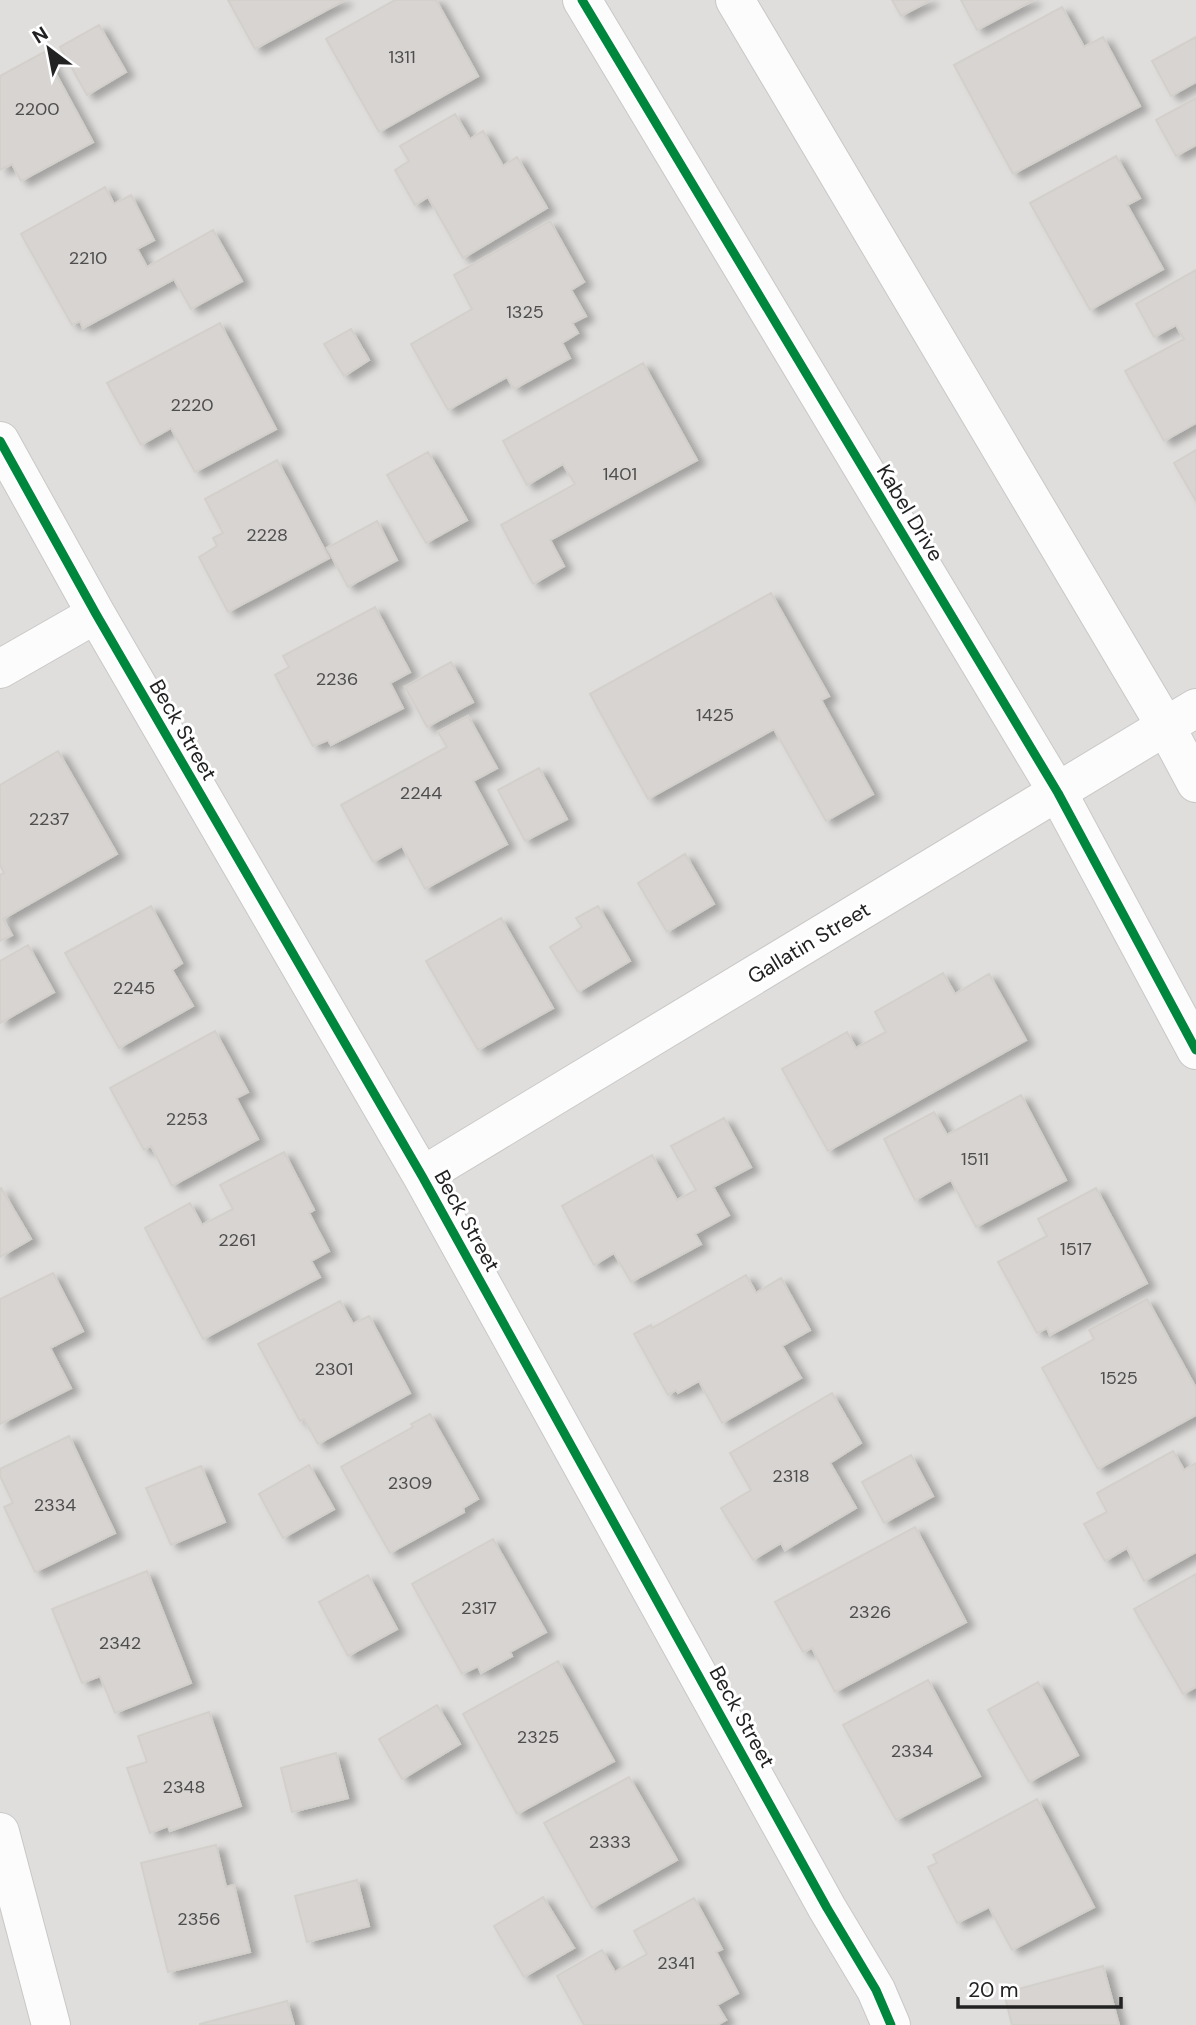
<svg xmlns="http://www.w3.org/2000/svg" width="1196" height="2025" font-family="'DM Sans',sans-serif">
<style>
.residential{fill:#dfdedc}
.building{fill:#d7d4d2;stroke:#d3d0cc;stroke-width:2;filter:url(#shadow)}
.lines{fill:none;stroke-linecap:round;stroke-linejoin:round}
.minor-casing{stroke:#c9c8c7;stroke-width:40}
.tertiary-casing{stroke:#c9c8c7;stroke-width:40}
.minor{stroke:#fdfcfc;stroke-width:38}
.tertiary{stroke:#fdfcfc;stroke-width:38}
.cycleway-casing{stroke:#fff;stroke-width:13}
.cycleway{stroke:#00873e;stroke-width:9}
.labels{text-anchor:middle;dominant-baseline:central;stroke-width:6;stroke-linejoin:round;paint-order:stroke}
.number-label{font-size:18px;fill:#4f4e4e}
.street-label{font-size:21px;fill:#222;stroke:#fff}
</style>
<defs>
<filter id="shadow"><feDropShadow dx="8" dy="4.5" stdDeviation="3.5" flood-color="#0004"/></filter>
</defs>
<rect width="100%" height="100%" fill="#f0eeeb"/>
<!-- residential -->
<path class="residential" d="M 0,0 L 1196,0 L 1196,2025 L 0,2025 Z"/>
<!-- building -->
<path class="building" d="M 228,0 L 345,0 L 255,49 Z
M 395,0 L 436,0 L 478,76 L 379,132 L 326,39 Z
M 892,0 L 931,0 L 901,16 Z
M 961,0 L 1034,0 L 977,30 Z
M 1062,7 L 1084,47 L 1103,37 L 1140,106 L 1013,174 L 954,65 Z
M 99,25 L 126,72 L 87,95 L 60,47 Z
M 1196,37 L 1196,82 L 1171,96 L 1152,61 Z
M 44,52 L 93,142 L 21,181 L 12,164 L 0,170 L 0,76 Z
M 1196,98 L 1196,145 L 1176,156 L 1156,120 Z
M 455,114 L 470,139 L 483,131 L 503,166 L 517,157 L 547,208 L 463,258 L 428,197 L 415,205 L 395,170 L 409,161 L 400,146 Z
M 1116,156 L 1140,198 L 1127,205 L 1163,269 L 1090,310 L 1030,203 Z
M 105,187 L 114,204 L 131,195 L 154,240 L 137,249 L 147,267 L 213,230 L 242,281 L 191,309 L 174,279 L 83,328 L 80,321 L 72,325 L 21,234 Z
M 550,221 L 584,282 L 571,290 L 586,316 L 572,323 L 578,333 L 562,343 L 570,358 L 514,389 L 507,377 L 448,410 L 411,344 L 472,309 L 454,275 Z
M 1196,270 L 1196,423 L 1164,441 L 1125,371 L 1184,339 L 1176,325 L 1154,337 L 1136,304 Z
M 220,323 L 276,429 L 195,472 L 171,428 L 141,445 L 107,383 Z
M 351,329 L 369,360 L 344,376 L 324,344 Z
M 643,363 L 697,460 L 550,540 L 564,566 L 533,584 L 501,525 L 575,484 L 563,464 L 527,485 L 503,441 Z
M 1196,450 L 1196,501 L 1174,463 Z
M 428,452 L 467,520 L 426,543 L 387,475 Z
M 277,460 L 329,558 L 228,612 L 199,557 L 217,546 L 213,538 L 223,533 L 205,499 Z
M 377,521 L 397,560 L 348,587 L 327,548 Z
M 771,593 L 829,696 L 821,700 L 873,794 L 826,821 L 774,729 L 648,799 L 590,694 Z
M 375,607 L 410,672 L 390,683 L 403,708 L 331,745 L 328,740 L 313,746 L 275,675 L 289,667 L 283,656 Z
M 451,662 L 473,702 L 427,727 L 405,687 Z
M 468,716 L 497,768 L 473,781 L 507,844 L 425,889 L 402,846 L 373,862 L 341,805 L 447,747 L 438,732 Z
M 58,751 L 117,854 L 3,919 L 12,935 L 0,941 L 0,875 L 4,873 L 0,865 L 0,785 Z
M 539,768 L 567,819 L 525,841 L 498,790 Z
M 685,854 L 714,904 L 667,932 L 638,883 Z
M 151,906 L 182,963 L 172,970 L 193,1006 L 119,1048 L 65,953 Z
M 598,906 L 630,961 L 578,992 L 550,947 L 582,927 L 576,918 Z
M 501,918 L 553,1008 L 478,1050 L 426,961 Z
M 28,945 L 54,992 L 0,1023 L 0,961 Z
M 943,973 L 955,994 L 989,974 L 1026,1040 L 828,1151 L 782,1069 L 847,1032 L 856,1048 L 886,1032 L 875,1012 Z
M 215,1031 L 248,1092 L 236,1098 L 258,1139 L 172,1186 L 151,1146 L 144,1150 L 110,1088 Z
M 1021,1095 L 1066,1180 L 976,1227 L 951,1180 L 915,1200 L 884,1139 L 934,1112 L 947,1135 Z
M 724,1118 L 751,1167 L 713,1187 L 729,1215 L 695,1234 L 701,1244 L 631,1282 L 614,1253 L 594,1265 L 562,1206 L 652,1155 L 677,1200 L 696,1190 L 671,1146 Z
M 284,1152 L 314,1210 L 309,1213 L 329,1251 L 311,1261 L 320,1277 L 203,1339 L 145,1228 L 190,1203 L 202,1225 L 233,1209 L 220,1185 Z
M 1,1188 L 31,1239 L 0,1257 L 0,1189 Z
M 1096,1188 L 1147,1283 L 1050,1335 L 1047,1328 L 1037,1333 L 998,1262 L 1047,1236 L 1038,1219 Z
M 53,1273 L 83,1331 L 50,1348 L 71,1388 L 0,1424 L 0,1299 Z
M 746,1275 L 756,1293 L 781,1278 L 810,1330 L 782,1346 L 801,1378 L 722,1423 L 699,1381 L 678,1393 L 676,1390 L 668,1395 L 634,1334 L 651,1325 L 652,1328 Z
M 1147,1299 L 1196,1388 L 1196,1415 L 1098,1469 L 1042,1368 L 1094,1339 L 1089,1330 Z
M 340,1301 L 353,1324 L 369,1316 L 410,1393 L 318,1444 L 304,1419 L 300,1421 L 258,1344 Z
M 832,1393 L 861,1443 L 830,1463 L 856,1508 L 785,1550 L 781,1543 L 753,1560 L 721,1508 L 751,1490 L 730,1453 Z
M 430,1414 L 478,1499 L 463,1508 L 464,1512 L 390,1553 L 341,1467 L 413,1427 L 411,1424 Z
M 69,1436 L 115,1533 L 35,1572 L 4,1507 L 13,1503 L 0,1476 L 0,1469 Z
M 1173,1451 L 1184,1470 L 1196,1463 L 1196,1552 L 1144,1581 L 1127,1548 L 1105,1561 L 1084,1524 L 1107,1512 L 1097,1493 Z
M 911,1455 L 933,1496 L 884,1523 L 862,1482 Z
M 309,1465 L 334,1509 L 283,1538 L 259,1494 Z
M 201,1466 L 225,1522 L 171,1545 L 146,1488 Z
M 915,1527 L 966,1622 L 835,1692 L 812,1648 L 803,1652 L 775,1602 Z
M 493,1539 L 546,1632 L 510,1652 L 512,1656 L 481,1673 L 478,1666 L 462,1674 L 412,1584 Z
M 147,1571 L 191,1683 L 115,1713 L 100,1676 L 82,1683 L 52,1609 Z
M 1196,1574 L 1196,1687 L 1183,1694 L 1134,1609 Z
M 368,1575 L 397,1629 L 348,1656 L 319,1602 Z
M 558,1661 L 614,1761 L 517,1814 L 463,1714 Z
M 928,1680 L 980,1776 L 896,1820 L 843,1725 Z
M 1038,1682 L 1078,1755 L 1029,1782 L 988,1710 Z
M 437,1705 L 460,1744 L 402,1779 L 379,1739 Z
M 209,1712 L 241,1806 L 170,1831 L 168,1826 L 150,1833 L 127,1768 L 147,1762 L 138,1736 Z
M 336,1753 L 348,1798 L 292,1812 L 281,1768 Z
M 629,1777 L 677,1860 L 592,1908 L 544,1823 Z
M 1037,1799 L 1094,1907 L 1012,1950 L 989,1907 L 957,1923 L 928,1867 L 937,1863 L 933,1855 Z
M 216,1845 L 226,1887 L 234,1885 L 250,1952 L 168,1972 L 141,1863 Z
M 357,1880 L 369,1926 L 307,1942 L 295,1896 Z
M 543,1897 L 574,1948 L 524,1977 L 494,1926 Z
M 694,1898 L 722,1949 L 716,1952 L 738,1993 L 717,2005 L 726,2020 L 717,2025 L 584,2025 L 557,1976 L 602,1950 L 615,1972 L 647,1954 L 634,1931 Z
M 1103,1966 L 1119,2025 L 1012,2025 L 1004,1993 Z
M 287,2001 L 294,2025 L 200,2025 L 200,2024 Z"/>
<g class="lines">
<!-- minor casing -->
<g class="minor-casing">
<path id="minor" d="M 0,441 L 96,614 L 422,1176 L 827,1908 L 876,1990 L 891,2025
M 0,669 L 96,614
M 422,1176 L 1196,708
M 0,1832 L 51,2025"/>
</g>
<!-- tertiary casing -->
<g class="tertiary-casing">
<path id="tertiary" d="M 582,0 L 1058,793 L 1196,1050
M 735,0 L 1166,727 L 1196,783"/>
</g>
<!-- minor -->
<use href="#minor" class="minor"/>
<!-- tertiary -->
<use href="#tertiary" class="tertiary"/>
<!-- cycleway casing -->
<g class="cycleway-casing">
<path id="cycleway" d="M 582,0 L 1058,793 L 1196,1050
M 0,441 L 96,614 L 422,1176 L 827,1908 L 876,1990 L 891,2025"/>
</g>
<!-- cycleway -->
<use href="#cycleway" class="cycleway"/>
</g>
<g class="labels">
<!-- number labels -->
<g class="number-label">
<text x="402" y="57">1311</text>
<text x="37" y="109">2200</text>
<text x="88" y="258">2210</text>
<text x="525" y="312">1325</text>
<text x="192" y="405">2220</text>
<text x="620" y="474">1401</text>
<text x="267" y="535">2228</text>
<text x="337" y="679">2236</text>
<text x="715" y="715">1425</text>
<text x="421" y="793">2244</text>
<text x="49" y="819">2237</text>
<text x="134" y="988">2245</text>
<text x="187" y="1119">2253</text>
<text x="975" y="1159">1511</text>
<text x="237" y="1240">2261</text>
<text x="1076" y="1249">1517</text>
<text x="334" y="1369">2301</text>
<text x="1119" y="1378">1525</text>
<text x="791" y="1476">2318</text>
<text x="410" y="1483">2309</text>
<text x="55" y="1505">2334</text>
<text x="479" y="1608">2317</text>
<text x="870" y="1612">2326</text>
<text x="120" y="1643">2342</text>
<text x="538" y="1737">2325</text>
<text x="912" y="1751">2334</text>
<text x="184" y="1787">2348</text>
<text x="610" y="1842">2333</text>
<text x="199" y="1919">2356</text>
<text x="676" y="1963">2341</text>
</g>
<!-- street labels -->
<g class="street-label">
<text transform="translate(910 513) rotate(59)">Kabel Drive</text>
<text transform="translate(183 730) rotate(60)">Beck Street</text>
<text transform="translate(809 943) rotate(-31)">Gallatin Street</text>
<text transform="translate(467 1221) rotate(61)">Beck Street</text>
<text transform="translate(742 1717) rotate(61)">Beck Street</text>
</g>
</g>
<!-- north arrow -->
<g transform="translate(49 49) rotate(328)" stroke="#ffffff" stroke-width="5" paint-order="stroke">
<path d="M0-5L12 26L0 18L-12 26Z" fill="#222222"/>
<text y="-10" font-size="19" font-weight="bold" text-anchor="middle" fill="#222222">N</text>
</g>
<!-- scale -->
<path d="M958 1997v10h163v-10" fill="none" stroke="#222222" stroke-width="3.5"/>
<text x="968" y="1997" font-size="21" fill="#222222" stroke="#ffffff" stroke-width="5" paint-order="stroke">20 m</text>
</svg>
